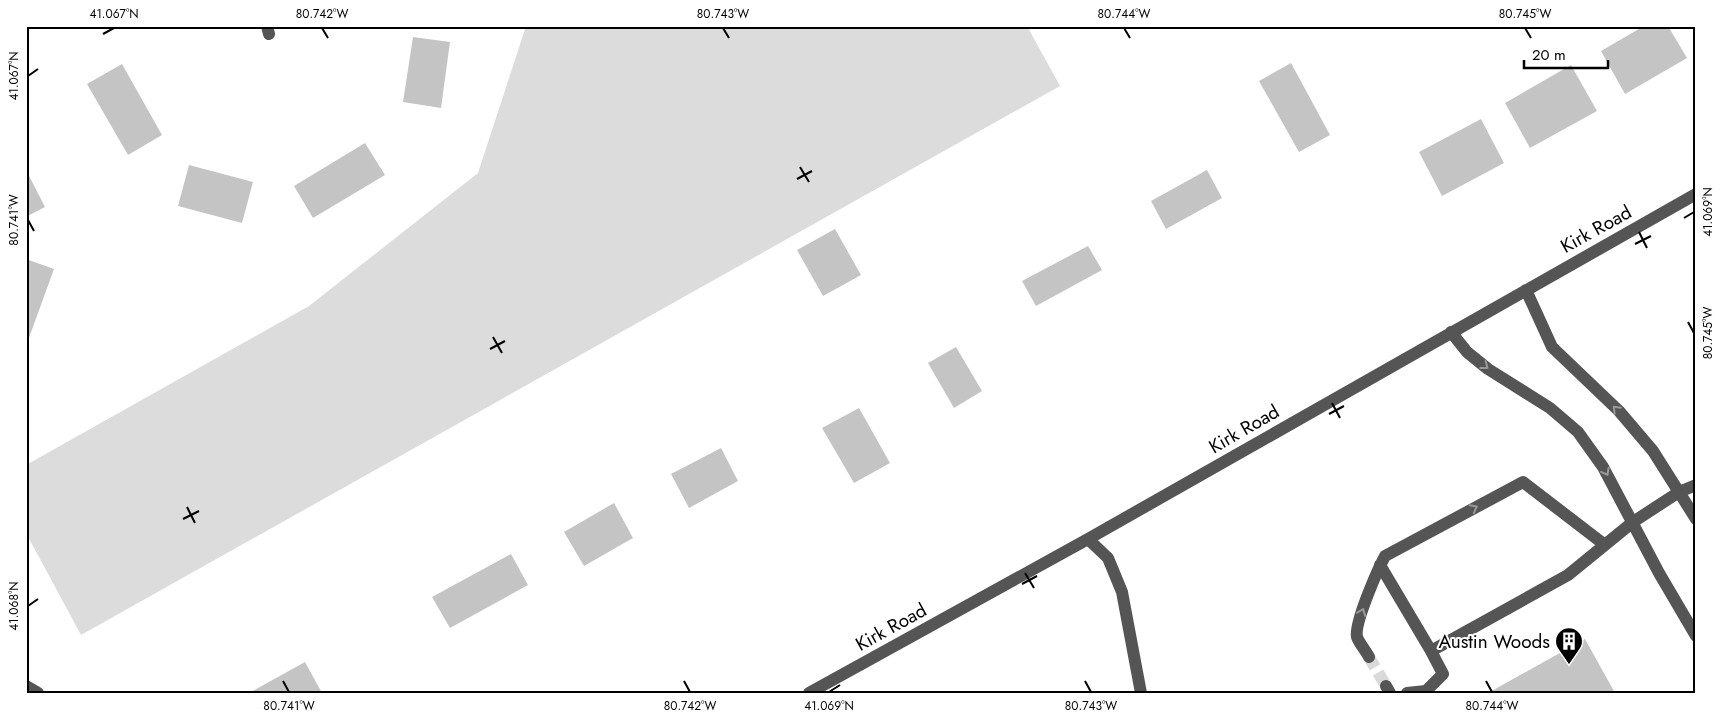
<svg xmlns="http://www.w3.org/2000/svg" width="1722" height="719" font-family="Jost,sans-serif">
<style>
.green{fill:#dcdcdc}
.building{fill:#c4c4c4}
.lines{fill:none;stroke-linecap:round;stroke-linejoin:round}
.minor-tunnel{stroke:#d9d9d9;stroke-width:12;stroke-dasharray:12 6;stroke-linecap:butt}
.minor{stroke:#555;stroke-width:12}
.oneway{stroke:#999}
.ticks{fill:none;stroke:#000;stroke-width:2}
.labels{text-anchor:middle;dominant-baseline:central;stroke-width:4;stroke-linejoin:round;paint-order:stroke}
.street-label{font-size:19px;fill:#000;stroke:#fff}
.poi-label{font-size:19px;fill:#000;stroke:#fff;text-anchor:end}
.neatline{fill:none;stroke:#000;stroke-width:2}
.ticks-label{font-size:12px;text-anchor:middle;fill:#000}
</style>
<rect width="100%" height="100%" fill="#fff"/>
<!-- green -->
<path class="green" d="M 526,26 L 1027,26 L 1060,86 L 81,635 L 26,533 L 26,465 L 309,306 L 478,173 Z"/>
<!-- building -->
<path class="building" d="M 1644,26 L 1668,26 L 1687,58 L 1625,94 L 1601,51 Z
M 413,37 L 450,42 L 441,108 L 403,102 Z
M 1291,63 L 1330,135 L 1299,152 L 1259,81 Z
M 122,64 L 162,135 L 128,155 L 87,84 Z
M 1571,65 L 1597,111 L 1530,148 L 1505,103 Z
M 1481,119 L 1504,163 L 1442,196 L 1419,152 Z
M 365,143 L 385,175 L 313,218 L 294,186 Z
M 189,165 L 253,182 L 242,223 L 178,206 Z
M 26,170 L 45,207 L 26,217 Z
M 1207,170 L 1222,198 L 1166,229 L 1151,201 Z
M 835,229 L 861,275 L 823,296 L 797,250 Z
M 1088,246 L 1102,270 L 1036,306 L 1022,281 Z
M 26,259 L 54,269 L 26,346 Z
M 956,347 L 982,391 L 954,408 L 928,363 Z
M 859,408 L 890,463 L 854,483 L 822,428 Z
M 721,448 L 738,481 L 689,508 L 671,474 Z
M 614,503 L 633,538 L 584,566 L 564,532 Z
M 511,554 L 528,585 L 450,628 L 432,597 Z
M 1585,639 L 1615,693 L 1488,693 Z
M 305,662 L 322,693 L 249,693 Z"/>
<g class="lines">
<!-- minor-tunnel -->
<path class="minor-tunnel" d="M 1369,657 L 1386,686"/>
<!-- minor -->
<path class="minor" d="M 267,26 L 269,34
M 1526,290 L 1552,347 L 1619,411 L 1653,451 L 1696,519
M 1451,332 L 1467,352 L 1488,369 L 1550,408 L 1578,432 L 1603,467 L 1659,573 L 1696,636
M 1088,539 L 1108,558 L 1122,592 L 1141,693
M 1380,565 L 1431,651 L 1443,674 L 1426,691 L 1407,693
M 1431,651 L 1568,575 L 1633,522 L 1679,492 L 1696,485
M 1369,657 C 1366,651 1359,643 1357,637 C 1354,623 1378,569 1385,556 L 1523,482 L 1605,545
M 26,686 L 38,693
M 1386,686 L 1390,693
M 809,693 L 1088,539 L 1696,194"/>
</g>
<!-- one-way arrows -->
<defs><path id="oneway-chevron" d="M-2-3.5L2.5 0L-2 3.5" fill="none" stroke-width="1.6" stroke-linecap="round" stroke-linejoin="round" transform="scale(1.25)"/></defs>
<g class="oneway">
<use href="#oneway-chevron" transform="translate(1485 366) rotate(37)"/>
<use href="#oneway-chevron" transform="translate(1616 409) rotate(-135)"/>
<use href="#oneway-chevron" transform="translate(1606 472) rotate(61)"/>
<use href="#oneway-chevron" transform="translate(1474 508) rotate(-28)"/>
<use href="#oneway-chevron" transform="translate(1362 612) rotate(-69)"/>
</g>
<!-- ticks -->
<path class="ticks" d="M 322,28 L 328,38M 723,28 L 729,38M 1124,28 L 1130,38M 1525,28 L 1531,38M 103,34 L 114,28M 28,76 L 38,69M 800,167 L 809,182M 797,179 L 812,171M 1684,218 L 1694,212M 28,220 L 34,231M 1639,232 L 1647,248M 1635,244 L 1651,236M 1688,322 L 1694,333M 493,337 L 502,353M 490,349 L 505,341M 1332,403 L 1340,418M 1329,414 L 1344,406M 187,507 L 195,523M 183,519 L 199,511M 1025,573 L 1034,588M 1022,584 L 1037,576M 28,606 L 38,599M 283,681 L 289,692M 684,681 L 690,692M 1085,681 L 1091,692M 1486,681 L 1492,692M 829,692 L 840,685"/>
<!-- icons -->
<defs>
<g id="building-pin" transform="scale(1.4375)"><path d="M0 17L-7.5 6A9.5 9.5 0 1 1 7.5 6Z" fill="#000" stroke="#fff"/><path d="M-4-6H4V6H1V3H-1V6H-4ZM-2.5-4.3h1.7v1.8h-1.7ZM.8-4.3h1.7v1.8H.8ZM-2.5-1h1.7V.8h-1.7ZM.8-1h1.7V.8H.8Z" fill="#fff"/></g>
</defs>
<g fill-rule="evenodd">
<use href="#building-pin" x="1569" y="641"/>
</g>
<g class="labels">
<!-- street labels -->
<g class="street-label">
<text transform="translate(1596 229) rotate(-29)">Kirk Road</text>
<text transform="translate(1244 429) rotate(-30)">Kirk Road</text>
<text transform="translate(891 627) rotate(-29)">Kirk Road</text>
</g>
<!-- poi labels -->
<g class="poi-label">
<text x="1550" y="641">Austin Woods</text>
</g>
</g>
<!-- border -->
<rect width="1722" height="719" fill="none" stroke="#ffffff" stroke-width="55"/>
<!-- scale -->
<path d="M1524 60v8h84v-8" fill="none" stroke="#000000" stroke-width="2.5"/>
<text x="1532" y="60" font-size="15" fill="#000000" stroke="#ffffff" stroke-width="4" paint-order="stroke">20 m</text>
<rect x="28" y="28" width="1666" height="664" class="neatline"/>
<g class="ticks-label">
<text x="114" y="18">41.067°N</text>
<text x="322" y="18">80.742°W</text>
<text x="723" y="18">80.743°W</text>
<text x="1124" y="18">80.744°W</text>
<text x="1525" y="18">80.745°W</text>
<text transform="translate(14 76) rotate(-90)" y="4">41.067°N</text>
<text transform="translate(1708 212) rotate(-90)" y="4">41.069°N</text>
<text transform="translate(14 220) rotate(-90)" y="4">80.741°W</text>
<text transform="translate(1708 333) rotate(-90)" y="4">80.745°W</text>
<text transform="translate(14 606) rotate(-90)" y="4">41.068°N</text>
<text x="289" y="710">80.741°W</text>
<text x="690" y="710">80.742°W</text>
<text x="829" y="710">41.069°N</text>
<text x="1091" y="710">80.743°W</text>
<text x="1492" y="710">80.744°W</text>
</g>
</svg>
